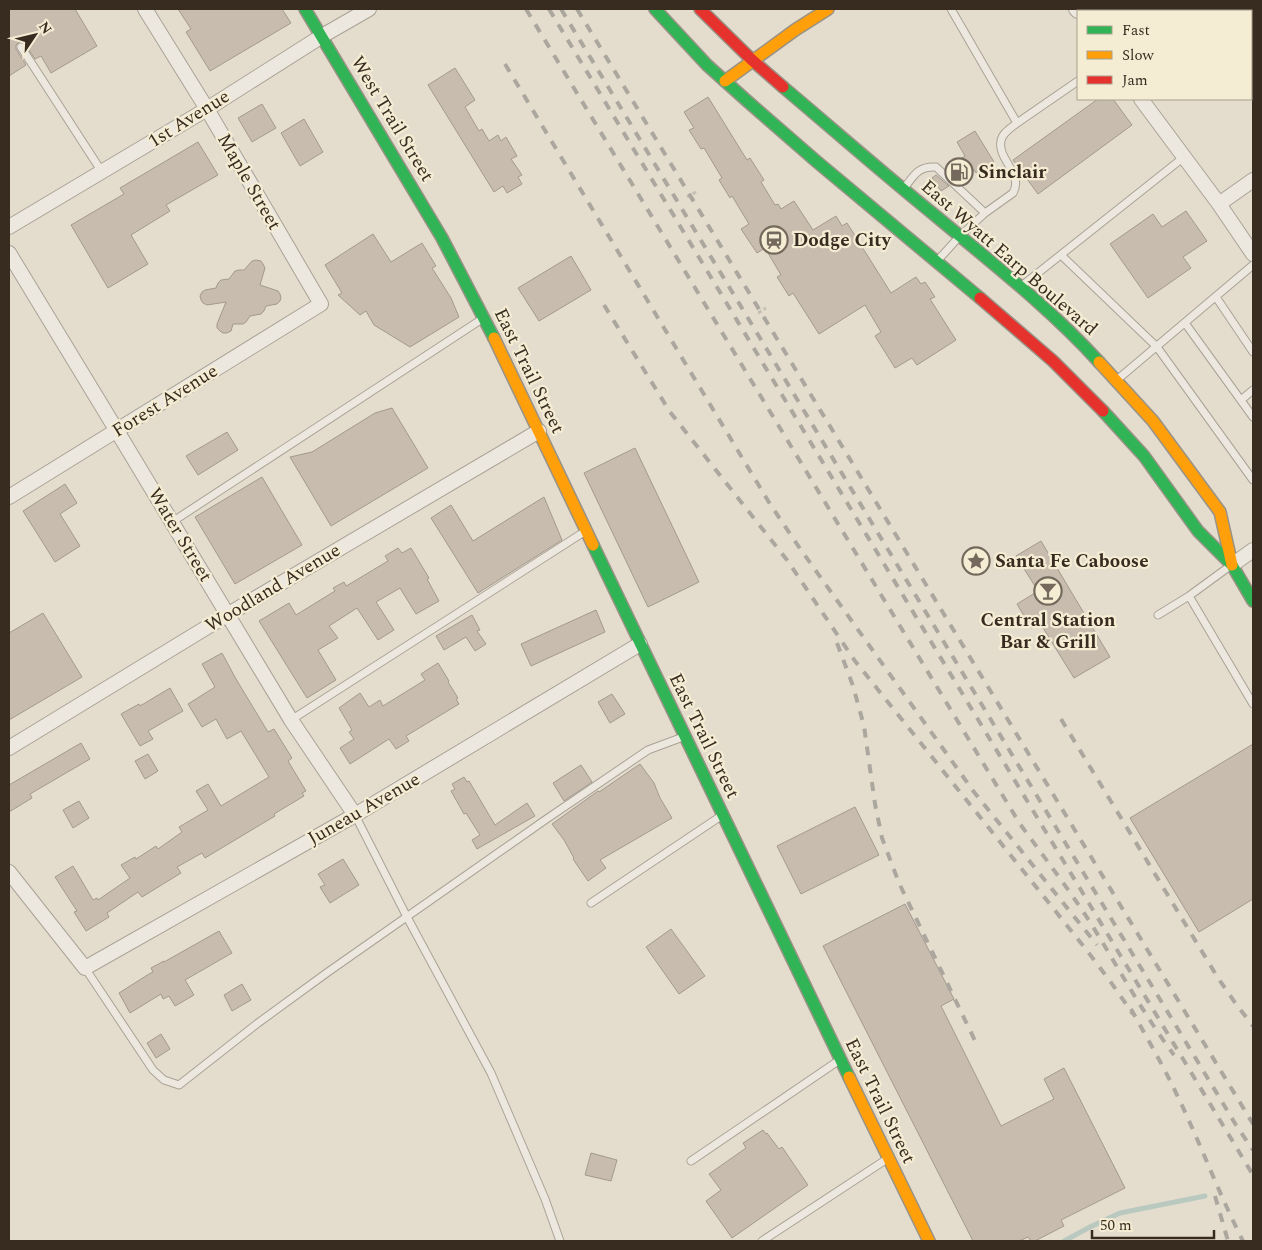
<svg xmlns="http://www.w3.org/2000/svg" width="1262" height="1250" font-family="Spectral,serif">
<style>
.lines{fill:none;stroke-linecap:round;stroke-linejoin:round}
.stream{stroke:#b9c9bf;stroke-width:5}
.building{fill:#c7bcae;stroke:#a4998d}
.lane-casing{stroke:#a9a296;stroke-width:9}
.street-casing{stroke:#a9a296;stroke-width:16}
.fast-casing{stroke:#999286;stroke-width:14}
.slow-casing{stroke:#999286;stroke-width:14}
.jam-casing{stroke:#999286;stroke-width:14}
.path{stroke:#c5bfb5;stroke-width:3;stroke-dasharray:4 2.5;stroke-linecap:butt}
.lane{stroke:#ece8df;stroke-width:7}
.street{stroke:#ece8df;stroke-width:14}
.fast{stroke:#30b455;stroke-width:11}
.slow{stroke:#ff9f0a;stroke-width:11}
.jam{stroke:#e5322d;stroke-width:11}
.rail{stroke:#aba79f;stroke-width:4;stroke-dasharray:9 9;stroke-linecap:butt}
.labels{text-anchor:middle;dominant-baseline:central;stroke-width:4.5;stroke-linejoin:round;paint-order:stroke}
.street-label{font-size:19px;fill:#382b1f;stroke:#f5ecd4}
.poi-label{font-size:19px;font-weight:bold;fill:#382b1f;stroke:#f5ecd4;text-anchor:start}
</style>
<rect width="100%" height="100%" fill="#e4ddcd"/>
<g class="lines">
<!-- stream -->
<path class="stream" d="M 1064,1241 L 1090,1227 L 1120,1213 L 1205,1196"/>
</g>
<!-- building -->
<path class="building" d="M 9,9 L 75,9 L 97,46 L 51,73 L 41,56 L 35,59 L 25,44 L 23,42 L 19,42 L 16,45 L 16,49 L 26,65 L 9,76 Z
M 178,9 L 282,9 L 291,23 L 210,71 L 186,32 L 191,29 Z
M 455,68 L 475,100 L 465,107 L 479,131 L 482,129 L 489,141 L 498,135 L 501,141 L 506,137 L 517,156 L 511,159 L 522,175 L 518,177 L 522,184 L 507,193 L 503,186 L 494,192 L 428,85 Z
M 708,97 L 747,160 L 750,158 L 764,180 L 761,182 L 775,205 L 778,204 L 781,209 L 794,201 L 813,230 L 836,216 L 842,226 L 847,223 L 891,293 L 916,277 L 921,284 L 925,282 L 935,297 L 930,299 L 956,340 L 917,365 L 912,358 L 895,368 L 875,336 L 881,332 L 865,305 L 819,334 L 793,293 L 789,296 L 777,277 L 781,275 L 765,248 L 757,253 L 741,229 L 749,224 L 732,196 L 730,198 L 719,180 L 722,178 L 704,148 L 701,149 L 689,130 L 694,128 L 684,112 Z
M 1098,99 L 1113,99 L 1132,125 L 1038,194 L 1013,160 Z
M 262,104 L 276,128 L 252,142 L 238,118 Z
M 304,119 L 323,152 L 300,166 L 281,133 Z
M 975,131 L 994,162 L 976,173 L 974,170 L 958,180 L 945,168 L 965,156 L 957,142 Z
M 198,142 L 218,175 L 166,205 L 170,211 L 131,235 L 148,264 L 108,288 L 71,225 L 124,194 L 120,188 Z
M 936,175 L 949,186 L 941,191 L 932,178 Z
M 1186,211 L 1207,241 L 1183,257 L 1191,268 L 1148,298 L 1110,244 L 1153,214 L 1162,227 Z
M 373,234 L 391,262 L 422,243 L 436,266 L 432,268 L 451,298 L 459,317 L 410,347 L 374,325 L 366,311 L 360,315 L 338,295 L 342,293 L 325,265 Z
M 571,256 L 591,290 L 539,321 L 518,288 Z
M 256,260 L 261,261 L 263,264 L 265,268 L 260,285 L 278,291 L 280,294 L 281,298 L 280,301 L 277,304 L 266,306 L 264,311 L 261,314 L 250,316 L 246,322 L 243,324 L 233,324 L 231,331 L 227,333 L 223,333 L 220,331 L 217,328 L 217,324 L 226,302 L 207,305 L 203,303 L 201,300 L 200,296 L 202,292 L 205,290 L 216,288 L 218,283 L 221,280 L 229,279 L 235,271 L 239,270 L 244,270 L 252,261 Z
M 392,408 L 428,468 L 331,526 L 290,457 L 312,452 L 375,413 Z
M 227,432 L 238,450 L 198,475 L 186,456 Z
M 635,448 L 699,582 L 648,607 L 584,473 Z
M 262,477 L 302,545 L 235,584 L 195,517 Z
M 65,484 L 77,503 L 60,514 L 80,546 L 55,562 L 23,511 Z
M 544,497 L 562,540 L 478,593 L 431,518 L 451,505 L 473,541 Z
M 1041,541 L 1110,657 L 1074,678 L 1040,623 L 1031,628 L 1017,604 L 1038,591 L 1016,556 Z
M 398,548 L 402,553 L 411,548 L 429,578 L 427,579 L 439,601 L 416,614 L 400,588 L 376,602 L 394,630 L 378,640 L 357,608 L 329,626 L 338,638 L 318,650 L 336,680 L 307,698 L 259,621 L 289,603 L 296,615 L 335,591 L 333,588 L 344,582 L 346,586 L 348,585 L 388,561 L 385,556 Z
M 596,610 L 605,632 L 531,666 L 521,644 Z
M 43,613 L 82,677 L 9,720 L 9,633 Z
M 472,615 L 480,630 L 477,631 L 486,644 L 475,651 L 466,637 L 444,650 L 436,636 Z
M 222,653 L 236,679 L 268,732 L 274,729 L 292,758 L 288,761 L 306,791 L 302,793 L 304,796 L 274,814 L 275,816 L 205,858 L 202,853 L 177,867 L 181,873 L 142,897 L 138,892 L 107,913 L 109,917 L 86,931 L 74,912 L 77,911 L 55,877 L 73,866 L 93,900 L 97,898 L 98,900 L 130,878 L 121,865 L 135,857 L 136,859 L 156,846 L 158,849 L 182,832 L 179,827 L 208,810 L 196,791 L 208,784 L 221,806 L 269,777 L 241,731 L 227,739 L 216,719 L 202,727 L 188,704 L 215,687 L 202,664 Z
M 438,663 L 449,681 L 448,682 L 458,698 L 456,699 L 459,704 L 406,736 L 409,741 L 396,749 L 389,739 L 350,764 L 340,748 L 354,739 L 349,732 L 352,730 L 339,708 L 360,693 L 369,707 L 380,700 L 383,706 L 425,680 L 421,674 Z
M 170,688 L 183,711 L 148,731 L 153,739 L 140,746 L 121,714 L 139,704 L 140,706 Z
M 612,694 L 625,714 L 610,723 L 598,702 Z
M 81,743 L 90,759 L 30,794 L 32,798 L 9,812 L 9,785 Z
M 1253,744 L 1253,899 L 1199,932 L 1130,818 Z
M 148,754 L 158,771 L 145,779 L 135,761 Z
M 640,764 L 654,783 L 660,798 L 672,818 L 600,860 L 606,868 L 588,881 L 573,859 L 574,858 L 564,840 L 552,824 L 598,791 L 599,792 Z
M 581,765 L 592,782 L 564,801 L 553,783 Z
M 464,777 L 467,782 L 469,781 L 495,825 L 527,803 L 535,816 L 477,849 L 472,840 L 480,835 L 466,813 L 464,814 L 451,791 L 455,789 L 452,784 Z
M 79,801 L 89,818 L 73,828 L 63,810 Z
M 855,807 L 879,855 L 801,894 L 777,846 Z
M 343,859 L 359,885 L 330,903 L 320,887 L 325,885 L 318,874 Z
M 905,904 L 954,999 L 941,1006 L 1001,1126 L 1054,1099 L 1044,1079 L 1064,1068 L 1125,1188 L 1061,1220 L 1064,1226 L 1035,1241 L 1031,1241 L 1028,1237 L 1019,1241 L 973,1241 L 823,946 Z
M 671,929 L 705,976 L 679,994 L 646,947 Z
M 219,931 L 232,953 L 185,980 L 194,995 L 175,1006 L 169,996 L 163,999 L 161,994 L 130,1013 L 119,993 L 149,974 L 153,972 L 151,968 L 164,961 L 164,962 Z
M 242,984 L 251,1000 L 232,1011 L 224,995 Z
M 161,1034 L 170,1049 L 156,1058 L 147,1043 Z
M 763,1130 L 766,1134 L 767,1133 L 779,1149 L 782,1147 L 808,1185 L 732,1238 L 706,1201 L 721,1190 L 709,1174 L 746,1148 L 743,1143 Z
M 591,1153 L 617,1160 L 611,1181 L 585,1175 Z"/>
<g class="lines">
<!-- lane casing -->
<g class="lane-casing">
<path id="lane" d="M 21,47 L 102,172
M 1017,123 L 1078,81
M 905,187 C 915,174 919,166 936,167 L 985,213
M 1061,255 L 1157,347 L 1253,480
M 938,260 L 959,237 L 985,213 L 1013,193 C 1024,174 997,159 1001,141 C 1002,133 1011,128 1017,123 L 951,9
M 1024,284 L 1184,157
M 1216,297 L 1253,352
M 1185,323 L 1253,417
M 1118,379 L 1253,265
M 1241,400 L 1253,390
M 172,522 L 482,319
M 1189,596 L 1253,704
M 1158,615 L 1189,596 L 1230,566
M 291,720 L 584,532
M 355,815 L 407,917 L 491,1073 L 545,1199 L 560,1241
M 591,903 L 721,816
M 85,968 L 153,1070 L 164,1080 L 179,1085 L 258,1023 L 328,972 L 545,820 L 648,750 L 683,737
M 691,1161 L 838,1061
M 762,1241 L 887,1159"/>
</g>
<!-- street casing -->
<g class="street-casing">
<path id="street" d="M 1076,9 L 1078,11
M 1251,9 L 1253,12
M 1141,99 L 1219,204 L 1253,254
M 1219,204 L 1253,180
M 9,227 L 207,109 L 322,36 L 369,9
M 9,253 L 117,431 L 291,720 L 355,815
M 9,497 L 321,304 L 207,109 L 145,9
M 1232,565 L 1253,550
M 9,748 L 227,615 L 539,431
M 9,872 L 85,968 L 355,815 L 640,644"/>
</g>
<!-- fast casing -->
<g class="fast-casing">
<path id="fast" d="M 305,9 L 442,238 L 494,338
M 655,9 L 707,65 L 746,100 L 816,161 L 980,298
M 783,87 C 834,130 885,175 937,217 C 992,263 1050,308 1099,362
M 1103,411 L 1144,456 L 1198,531 L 1232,565 L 1253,601
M 593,545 L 849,1077"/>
</g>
<!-- slow casing -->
<g class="slow-casing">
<path id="slow" d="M 725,81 L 795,30 L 828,9
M 494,338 L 593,545
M 1099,362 L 1153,421 L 1220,512 L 1232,565
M 849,1077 L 929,1241"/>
</g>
<!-- jam casing -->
<g class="jam-casing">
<path id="jam" d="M 700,9 L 752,60 L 783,87
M 980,298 L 1053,361 L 1103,411"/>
</g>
<!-- path -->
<path class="path" d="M 687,197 L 696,192
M 758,313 L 766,308"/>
<!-- lane -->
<use href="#lane" class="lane"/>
<!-- street -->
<use href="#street" class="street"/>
<!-- fast -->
<use href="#fast" class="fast"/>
<!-- slow -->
<use href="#slow" class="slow"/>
<!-- jam -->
<use href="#jam" class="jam"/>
<!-- rail -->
<path class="rail" d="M 526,9 L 1020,824 C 1044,857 1068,888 1090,922 C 1118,967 1142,1012 1174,1055
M 549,9 L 1253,1175
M 561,9 L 1236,1125 L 1253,1150
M 577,9 L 1253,1124
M 505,64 L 770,504 L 801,550 L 974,792 L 1097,945
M 604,305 L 670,412 L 787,560 L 855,661 L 1085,948 L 1110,981 L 1133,1014
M 837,643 L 853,686 L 864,726 L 875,804 L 882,838 L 899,883 L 978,1047
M 1061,719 L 1218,978 L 1236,1004 L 1253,1026
M 1131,1009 C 1147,1038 1164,1067 1178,1097 C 1201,1145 1219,1194 1243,1241
M 1215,1196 L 1228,1241"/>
</g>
<!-- icons -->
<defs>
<g id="fuel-ring" transform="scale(1.4375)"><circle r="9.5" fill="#f5ecd4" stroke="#74695c" stroke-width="1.5"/><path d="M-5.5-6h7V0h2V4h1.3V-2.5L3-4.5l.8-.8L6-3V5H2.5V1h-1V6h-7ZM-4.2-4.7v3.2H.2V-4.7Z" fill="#74695c"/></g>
<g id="station-ring" transform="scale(1.4375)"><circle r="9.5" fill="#f5ecd4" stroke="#74695c" stroke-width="1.5"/><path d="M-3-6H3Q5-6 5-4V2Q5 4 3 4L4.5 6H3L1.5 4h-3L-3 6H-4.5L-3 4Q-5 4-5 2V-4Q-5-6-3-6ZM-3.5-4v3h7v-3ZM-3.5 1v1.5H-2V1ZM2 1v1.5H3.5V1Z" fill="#74695c"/></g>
<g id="sight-ring" transform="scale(1.4375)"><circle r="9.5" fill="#f5ecd4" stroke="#74695c" stroke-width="1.5"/><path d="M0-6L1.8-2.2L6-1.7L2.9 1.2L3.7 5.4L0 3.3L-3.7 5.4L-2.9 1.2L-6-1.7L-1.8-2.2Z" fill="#74695c"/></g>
<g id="bar-ring" transform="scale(1.4375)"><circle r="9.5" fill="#f5ecd4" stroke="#74695c" stroke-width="1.5"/><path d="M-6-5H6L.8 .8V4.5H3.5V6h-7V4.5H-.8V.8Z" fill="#74695c"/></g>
</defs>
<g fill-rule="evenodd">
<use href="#fuel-ring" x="959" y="172"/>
<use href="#station-ring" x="774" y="240"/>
<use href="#sight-ring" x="976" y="561"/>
<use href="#bar-ring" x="1048" y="591"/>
</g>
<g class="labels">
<!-- street labels -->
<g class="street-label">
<text transform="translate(189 119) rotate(-32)">1st Avenue</text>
<text transform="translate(392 119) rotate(59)">West Trail Street</text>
<text transform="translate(249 182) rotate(60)">Maple Street</text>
<text transform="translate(1009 258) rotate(41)">East Wyatt Earp Boulevard</text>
<text transform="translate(529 371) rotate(64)">East Trail Street</text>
<text transform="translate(165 401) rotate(-32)">Forest Avenue</text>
<text transform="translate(180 535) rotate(59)">Water Street</text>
<text transform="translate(273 588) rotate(-31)">Woodland Avenue</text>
<text transform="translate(704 736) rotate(64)">East Trail Street</text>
<text transform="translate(364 809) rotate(-30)">Juneau Avenue</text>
<text transform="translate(880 1101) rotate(64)">East Trail Street</text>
</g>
<!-- poi labels -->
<g class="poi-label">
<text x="978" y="172">Sinclair</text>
<text x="793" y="240">Dodge City</text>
<text x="995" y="561">Santa Fe Caboose</text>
<text x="1048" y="620" text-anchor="middle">Central Station<tspan x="1048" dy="22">Bar &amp; Grill</tspan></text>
</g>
</g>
<!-- border -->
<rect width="1262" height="1250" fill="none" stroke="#382b1f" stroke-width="20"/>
<!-- legend -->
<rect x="1077" y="10" width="175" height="90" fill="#f5ecd4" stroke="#a99f8c"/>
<rect x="1087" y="26" width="25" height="8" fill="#30b455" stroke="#a99f8c"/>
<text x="1122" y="35" font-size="15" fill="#382b1f">Fast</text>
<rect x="1087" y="51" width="25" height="8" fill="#ff9f0a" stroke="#a99f8c"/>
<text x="1122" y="60" font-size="15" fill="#382b1f">Slow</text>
<rect x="1087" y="76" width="25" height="8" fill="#e5322d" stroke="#a99f8c"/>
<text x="1122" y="85" font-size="15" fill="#382b1f">Jam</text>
<!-- north arrow -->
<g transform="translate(35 35) rotate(55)" stroke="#f5ecd4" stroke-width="4" paint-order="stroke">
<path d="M0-4L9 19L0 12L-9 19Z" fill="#382b1f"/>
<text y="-8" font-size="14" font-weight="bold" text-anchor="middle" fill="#382b1f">N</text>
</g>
<!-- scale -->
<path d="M1092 1230v8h122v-8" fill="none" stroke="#382b1f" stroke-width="2.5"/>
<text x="1100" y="1230" font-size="15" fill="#382b1f" stroke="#f5ecd4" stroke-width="4" paint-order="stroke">50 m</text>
</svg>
